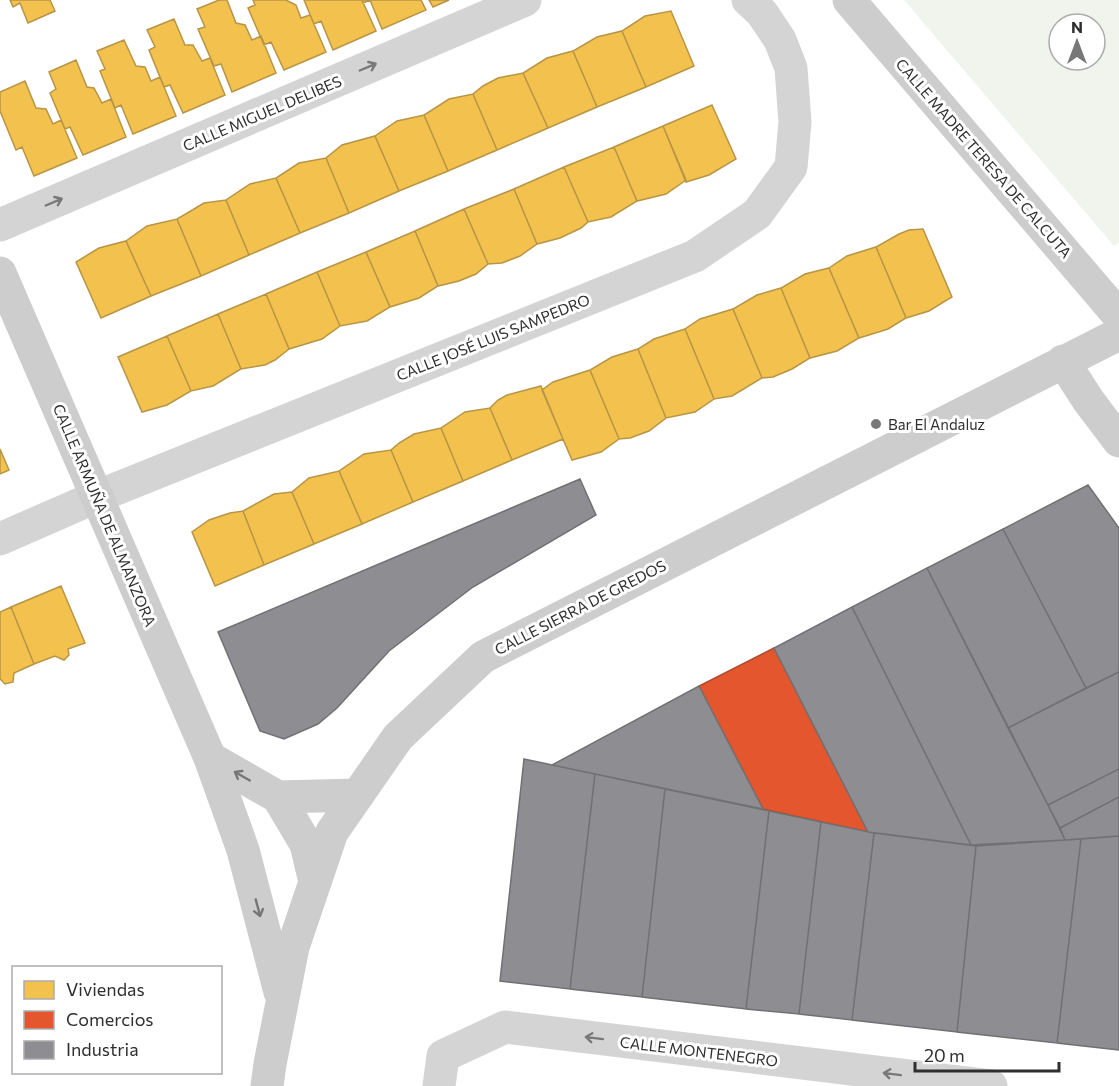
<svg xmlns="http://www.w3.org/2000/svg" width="1119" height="1086" font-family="Commissioner,sans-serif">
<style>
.green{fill:#f1f4ed;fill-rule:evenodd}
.homes{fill:#f2c14e;stroke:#b89545;stroke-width:1.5}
.shops{fill:#e4572e;stroke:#ae4b2e;stroke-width:1.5}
.industry{fill:#8d8d92;stroke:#717174;stroke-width:1.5}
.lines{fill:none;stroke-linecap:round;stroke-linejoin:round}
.street{stroke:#d4d4d4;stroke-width:33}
.secondary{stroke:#cdcdcd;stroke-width:33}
.oneway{stroke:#797979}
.oneway2{stroke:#767676}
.poi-dot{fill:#787878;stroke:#fff;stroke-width:2}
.labels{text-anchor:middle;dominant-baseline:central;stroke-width:6;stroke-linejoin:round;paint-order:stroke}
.street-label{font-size:15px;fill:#2f2f2f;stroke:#fff}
.poi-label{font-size:15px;fill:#2f2f2f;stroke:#fff;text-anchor:start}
</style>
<rect width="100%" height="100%" fill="#fff"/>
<!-- green -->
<path class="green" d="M 904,0 L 1119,0 L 1119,243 L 1114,246 ZM 1059,24 L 1095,24 L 1095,60 L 1059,60 Z"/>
<!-- homes -->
<path class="homes" d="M 10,0 L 50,0 L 55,11 L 28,23 L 20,3 L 13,7 Z
M 219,0 L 227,0 L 236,23 L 245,25 L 252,40 L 261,36 L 276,73 L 232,92 L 221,64 L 214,66 L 198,29 L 205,27 L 197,9 Z
M 253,0 L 286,0 L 296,5 L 301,18 L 310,15 L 326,52 L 284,70 L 271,42 L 264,45 L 248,8 L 255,5 Z
M 304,0 L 362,0 L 376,31 L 333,50 L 321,21 L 314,24 Z
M 362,0 L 421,0 L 426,10 L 382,29 L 370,0 L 363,3 Z
M 429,0 L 449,0 L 433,7 Z
M 671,11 L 694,66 L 646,87 L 622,31 L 645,16 Z
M 174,19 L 185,45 L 193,45 L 202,61 L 210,58 L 225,95 L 183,113 L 170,85 L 164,87 L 149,50 L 155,47 L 147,30 Z
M 622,31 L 646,87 L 597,107 L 573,51 L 597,37 Z
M 124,40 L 136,66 L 145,67 L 151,81 L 160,77 L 176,116 L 133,134 L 121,105 L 115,108 L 100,71 L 105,69 L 97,51 Z
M 573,51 L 597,107 L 548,128 L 523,73 L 547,58 Z
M 76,60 L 87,87 L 94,88 L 102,103 L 111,99 L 126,137 L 83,155 L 70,127 L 65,129 L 50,93 L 56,89 L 49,72 Z
M 523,73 L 548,128 L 497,150 L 473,94 L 483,86 L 498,78 Z
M 25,81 L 36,108 L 46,109 L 53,124 L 61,120 L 77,158 L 34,176 L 22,147 L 16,150 L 0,111 L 0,92 Z
M 473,94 L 497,150 L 448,171 L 424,115 L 449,99 Z
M 712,105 L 736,159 L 709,175 L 686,182 L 663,126 Z
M 424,115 L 448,171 L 399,191 L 375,136 L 397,121 Z
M 663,126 L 686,180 L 666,194 L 637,201 L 614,147 Z
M 375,136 L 399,191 L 349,213 L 326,158 L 342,145 Z
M 614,147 L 637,201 L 611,217 L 588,222 L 564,167 Z
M 326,158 L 349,213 L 300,233 L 276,178 L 299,163 Z
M 564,167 L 588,222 L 581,228 L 560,238 L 537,244 L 514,189 Z
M 276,178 L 300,233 L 249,255 L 226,200 L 250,184 Z
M 514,189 L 537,244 L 520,256 L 502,263 L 488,264 L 464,209 Z
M 226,200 L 249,255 L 201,276 L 177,219 L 204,203 Z
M 464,209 L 488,264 L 476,274 L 459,281 L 438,286 L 415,231 Z
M 177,219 L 201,276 L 151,296 L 126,241 L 147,226 Z
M 923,229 L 952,297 L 929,311 L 906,318 L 876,247 L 899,234 L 909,230 Z
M 415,231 L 438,286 L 419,298 L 390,307 L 366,252 Z
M 126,241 L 151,296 L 101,318 L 76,262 L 99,248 Z
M 876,247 L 906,318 L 888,329 L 859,338 L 829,268 L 847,256 Z
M 366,252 L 390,307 L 367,321 L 340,326 L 317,272 Z
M 829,268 L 859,338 L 837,351 L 810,358 L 781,288 L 805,274 Z
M 317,272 L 340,326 L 322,339 L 289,349 L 266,294 Z
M 781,288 L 810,358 L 792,369 L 773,377 L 762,378 L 733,309 L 757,295 Z
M 266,294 L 289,349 L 275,360 L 265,365 L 241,369 L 218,314 Z
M 733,309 L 762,378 L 732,396 L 714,399 L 685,329 L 700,319 Z
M 218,314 L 241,369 L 213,386 L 191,391 L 167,336 Z
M 685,329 L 714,399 L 695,412 L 666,418 L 638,349 L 654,339 Z
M 167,336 L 191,391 L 167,405 L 142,412 L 118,357 Z
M 638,349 L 666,418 L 649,431 L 630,438 L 619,439 L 590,370 L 612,357 Z
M 590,370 L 619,439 L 601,452 L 572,460 L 542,390 L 553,382 Z
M 541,386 L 563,439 L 512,460 L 490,408 L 498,400 L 507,395 Z
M 490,408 L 512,460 L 463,481 L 441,428 L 465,412 Z
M 441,428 L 463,481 L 413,502 L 391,450 L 399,443 L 414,434 Z
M 0,449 L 9,470 L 0,474 Z
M 391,450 L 413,502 L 362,524 L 339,471 L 364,454 Z
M 339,471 L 362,524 L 314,544 L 292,492 L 309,478 Z
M 292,492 L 314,544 L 264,565 L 243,511 L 274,494 Z
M 243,511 L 264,565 L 215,586 L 192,532 L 209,520 L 230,513 Z
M 61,586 L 85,643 L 68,649 L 69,655 L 64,660 L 55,656 L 34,664 L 11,607 Z
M 11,607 L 34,664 L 14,673 L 13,682 L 5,684 L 0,679 L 0,612 Z"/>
<!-- shops -->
<path class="shops" d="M 774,648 L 868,832 L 763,809 L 699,686 Z"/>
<!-- industry -->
<path class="industry" d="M 580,479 L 596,515 L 473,587 L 389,651 L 337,708 L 318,724 L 284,739 L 260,731 L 218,632 Z
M 1088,485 L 1119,528 L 1119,672 L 1086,688 L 1003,529 Z
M 1003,529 L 1086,688 L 1008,728 L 927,568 Z
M 927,568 L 1048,805 L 1065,840 L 971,845 L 852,607 Z
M 852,607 L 971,845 L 868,832 L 774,648 Z
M 1119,672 L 1119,769 L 1048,805 L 1008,728 Z
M 699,686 L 763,809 L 552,765 Z
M 524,759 L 595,774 L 570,989 L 500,981 Z
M 1119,769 L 1119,797 L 1060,828 L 1048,805 Z
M 595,774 L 665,789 L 642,997 L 570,989 Z
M 665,789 L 769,811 L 746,1009 L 642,997 Z
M 1119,797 L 1119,836 L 1065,840 L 1060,828 Z
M 769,811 L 821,822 L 799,1014 L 746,1009 Z
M 821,822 L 874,833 L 852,1020 L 799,1014 Z
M 874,833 L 976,846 L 957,1032 L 852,1020 Z
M 1119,836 L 1119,1050 L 1057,1043 L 1081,839 Z
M 1081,839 L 1057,1043 L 957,1032 L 976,846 Z"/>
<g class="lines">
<!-- street -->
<path class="street" d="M 0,225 L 525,0
M 0,539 L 96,497 L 695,256 L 757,214 L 791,167 L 795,122 L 791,68 L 780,40 L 762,13 L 748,0
M 439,1086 L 443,1056 L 505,1027 L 991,1086"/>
<!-- secondary -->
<path class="secondary" d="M 849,0 L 1119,316
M 0,273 L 210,758
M 1063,361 L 1088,400 L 1119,441
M 278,797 L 306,844 L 315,882
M 280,992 L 243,850 L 210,758 L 278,797 L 358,795
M 267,1086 L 270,1064 L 293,947 L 332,832 L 398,737 L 483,657 L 1119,334"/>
</g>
<!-- one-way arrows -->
<defs><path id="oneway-shaft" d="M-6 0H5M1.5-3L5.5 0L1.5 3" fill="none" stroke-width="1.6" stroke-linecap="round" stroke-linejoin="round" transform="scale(1.5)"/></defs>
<g class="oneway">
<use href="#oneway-shaft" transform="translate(368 67) rotate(-23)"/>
<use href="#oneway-shaft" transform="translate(54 202) rotate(-23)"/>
<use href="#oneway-shaft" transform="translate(594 1038) rotate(-173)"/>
<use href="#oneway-shaft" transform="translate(892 1074) rotate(-173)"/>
</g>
<g class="oneway2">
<use href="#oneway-shaft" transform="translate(242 776) rotate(-150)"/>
<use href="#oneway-shaft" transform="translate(258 908) rotate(75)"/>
</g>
<!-- markers -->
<circle class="poi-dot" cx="876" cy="424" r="6"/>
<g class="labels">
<!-- street labels -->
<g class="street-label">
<text transform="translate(262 113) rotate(-23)">CALLE MIGUEL DELIBES</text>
<text transform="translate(984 158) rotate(49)">CALLE MADRE TERESA DE CALCUTA</text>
<text transform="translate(493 337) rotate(-22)">CALLE JOSÉ LUIS SAMPEDRO</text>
<text transform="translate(105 515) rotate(67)">CALLE ARMUÑA DE ALMANZORA</text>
<text transform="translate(580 607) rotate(-27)">CALLE SIERRA DE GREDOS</text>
<text transform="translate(699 1051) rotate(7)">CALLE MONTENEGRO</text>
</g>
<!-- poi labels -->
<g class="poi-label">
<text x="888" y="424">Bar El Andaluz</text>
</g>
</g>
<!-- legend -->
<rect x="12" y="966" width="210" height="108" fill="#ffffff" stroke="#acacac" stroke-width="1.5"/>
<rect x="24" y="981" width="30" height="18" fill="#f2c14e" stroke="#acacac" stroke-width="1.5"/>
<text x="66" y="996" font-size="18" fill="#2f2f2f">Viviendas</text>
<rect x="24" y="1011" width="30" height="18" fill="#e4572e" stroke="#acacac" stroke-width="1.5"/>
<text x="66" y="1026" font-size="18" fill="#2f2f2f">Comercios</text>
<rect x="24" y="1041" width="30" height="18" fill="#8d8d92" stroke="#acacac" stroke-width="1.5"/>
<text x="66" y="1056" font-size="18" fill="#2f2f2f">Industria</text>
<!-- north arrow -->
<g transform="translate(1077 42)"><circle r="28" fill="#ffffff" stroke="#acacac" stroke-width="1.5"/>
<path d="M0-4.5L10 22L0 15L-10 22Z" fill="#787878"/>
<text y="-9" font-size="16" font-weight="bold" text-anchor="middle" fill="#2f2f2f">N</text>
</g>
<!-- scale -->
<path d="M915 1062v9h144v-9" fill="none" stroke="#2f2f2f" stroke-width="3"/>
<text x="924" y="1062" font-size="18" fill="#2f2f2f" stroke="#ffffff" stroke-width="4.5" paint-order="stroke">20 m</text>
</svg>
